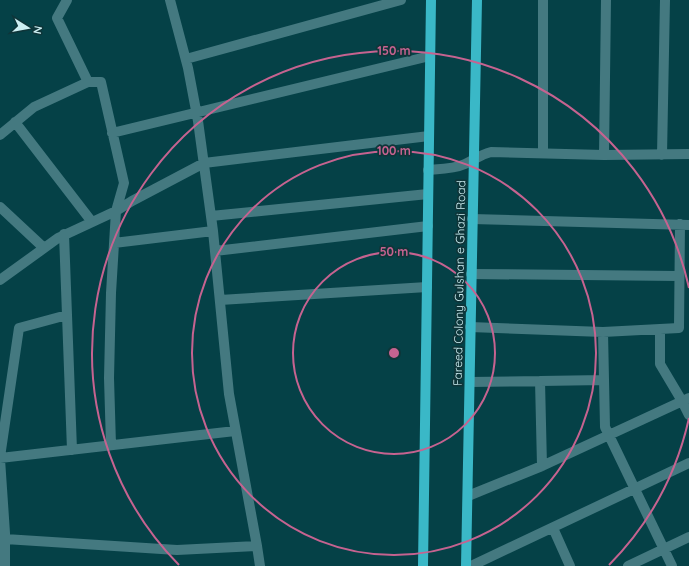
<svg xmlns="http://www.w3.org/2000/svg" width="689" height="566" font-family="Quicksand,sans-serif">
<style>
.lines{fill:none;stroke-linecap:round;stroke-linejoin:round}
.minor{stroke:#447980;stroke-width:10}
.primary{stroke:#3ab8c7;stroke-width:10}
.ring{fill:none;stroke:#c66390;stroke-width:2}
.labels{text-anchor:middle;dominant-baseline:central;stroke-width:3.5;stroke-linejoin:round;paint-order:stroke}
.street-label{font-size:12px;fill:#cdeff3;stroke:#0f3539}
.centre{fill:#c66390;stroke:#0f3539;stroke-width:2}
.ring-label{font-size:12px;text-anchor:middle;font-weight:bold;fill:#c66390;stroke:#0f3539;stroke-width:3.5;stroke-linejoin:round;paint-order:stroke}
</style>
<rect width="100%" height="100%" fill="#054147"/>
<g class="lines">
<!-- minor -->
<path class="minor" d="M 67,0 L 57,18 L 88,82 L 101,82 L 124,183 L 116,211 L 111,293 L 109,378 L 111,445
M 170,0 L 188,68 L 198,121 L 213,231 L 229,394 L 257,546 L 260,566
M 543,0 L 543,153
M 186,59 L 401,0
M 15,122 L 92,222
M 112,133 L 430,56
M 0,135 L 34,107 L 88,82
M 604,155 L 606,0
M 662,155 L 665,0
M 428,170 C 441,169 454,169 465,164 C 476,159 479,155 491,152 L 604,155 L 689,154
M 0,207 L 44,248
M 211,216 L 428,194
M 472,219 L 689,225
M 64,234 L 72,450
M 114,243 L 213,231
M 215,251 L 428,226
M 471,274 L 679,276
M 0,280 L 58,238 L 116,211 L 132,201 L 204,163 L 429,136
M 220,300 L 427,287
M 470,327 L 603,332 L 679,328 L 680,224
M 660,329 L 660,364 L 682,401 L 689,415
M 603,332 L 605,427 L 672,566
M 540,381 L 542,466
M 470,382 L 604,380
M 0,457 L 19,328 L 67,315
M 0,458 L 235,431
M 0,459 L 5,533 L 5,566
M 468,496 L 542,466 L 689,398
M 553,528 L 570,566
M 5,539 L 177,550 L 257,546
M 471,566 L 689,463
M 628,566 L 689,537"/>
<!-- primary -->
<path class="primary" d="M 423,566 L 431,0
M 466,566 L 477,0"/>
</g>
<!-- distance rings -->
<g class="ring">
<circle cx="394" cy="353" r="101"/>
<circle cx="394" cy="353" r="202"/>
<path d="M689 418A302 302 0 0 1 609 565M179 565A302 302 0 1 1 689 288"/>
</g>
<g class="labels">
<!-- street labels -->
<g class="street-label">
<text transform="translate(459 283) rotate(-89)">Fareed Colony Gulshan e Ghazi Road</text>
</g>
</g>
<circle cx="394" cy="353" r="6" class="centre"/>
<g class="ring-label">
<text x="394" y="55">150 m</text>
<text x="394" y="155">100 m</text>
<text x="394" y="256">50 m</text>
</g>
<!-- north arrow -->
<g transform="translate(28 28) rotate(101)" stroke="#0f3539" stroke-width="3" paint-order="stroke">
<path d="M0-3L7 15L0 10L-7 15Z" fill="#cdeff3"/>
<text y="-6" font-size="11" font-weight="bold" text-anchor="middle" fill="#cdeff3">N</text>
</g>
</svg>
